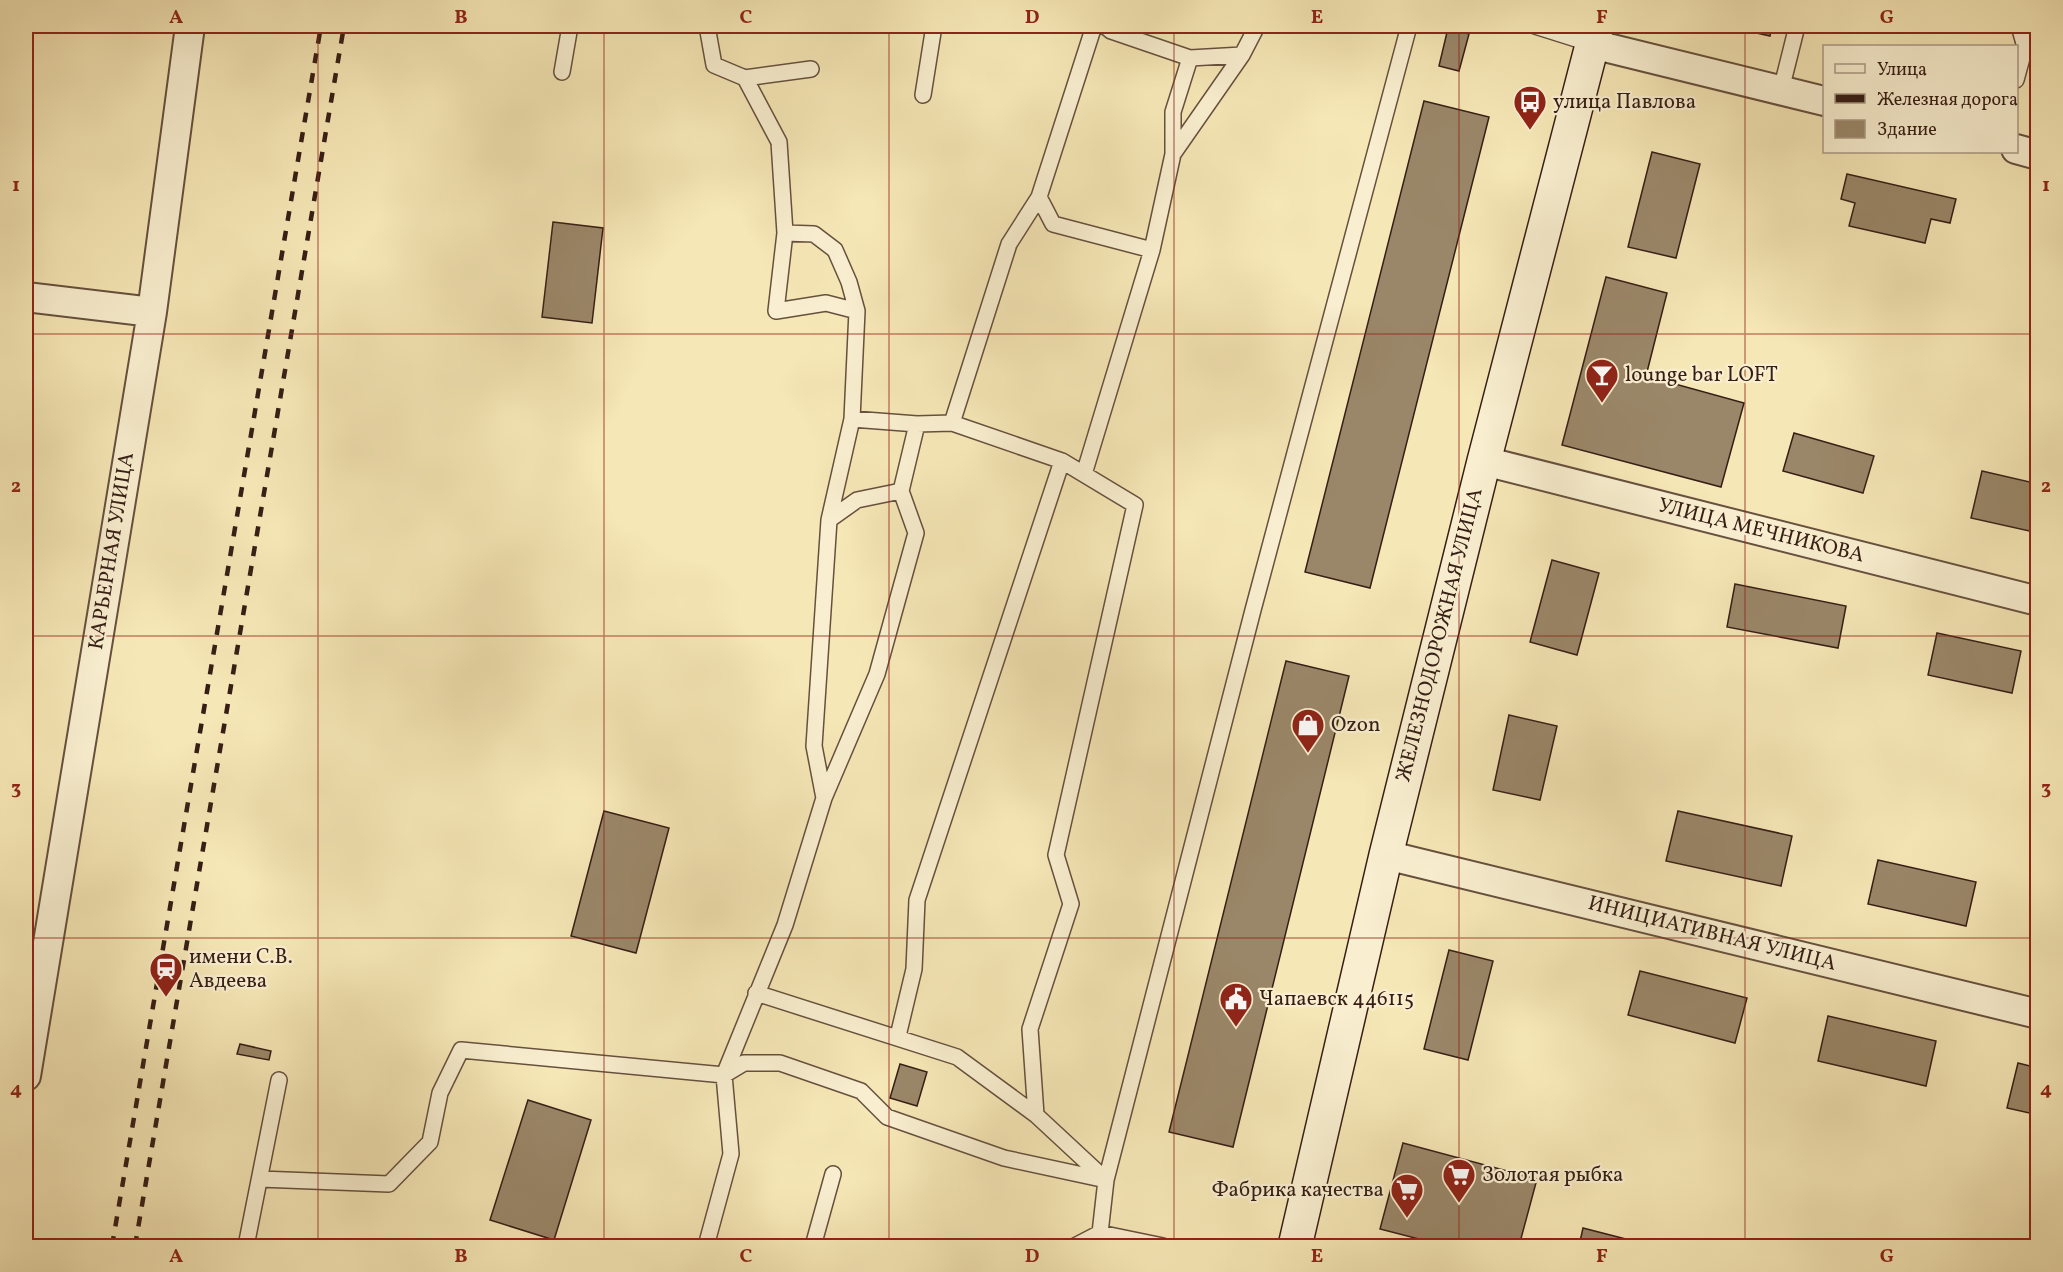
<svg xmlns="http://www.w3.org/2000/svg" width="2063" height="1272" font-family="Vollkorn,serif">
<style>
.building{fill:#9a8769;stroke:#361e16;stroke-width:1.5}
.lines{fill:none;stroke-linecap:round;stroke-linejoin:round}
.lane-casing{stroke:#66503e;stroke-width:18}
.street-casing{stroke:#66503e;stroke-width:32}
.secondary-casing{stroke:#361e16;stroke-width:36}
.lane{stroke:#f9efd0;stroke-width:15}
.street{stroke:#f9efd0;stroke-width:28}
.secondary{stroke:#f9efd0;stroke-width:33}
.rail{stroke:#361e16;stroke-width:4.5;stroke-dasharray:10 10;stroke-linecap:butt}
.grid{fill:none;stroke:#8f2418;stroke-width:1.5;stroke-opacity:0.55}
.labels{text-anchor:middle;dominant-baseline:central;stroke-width:4.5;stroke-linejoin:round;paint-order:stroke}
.poi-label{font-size:21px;fill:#361e16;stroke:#f9efd0;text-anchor:start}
.street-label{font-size:21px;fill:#361e16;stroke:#f9efd0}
.neatline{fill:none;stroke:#8f2418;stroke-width:2}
.grid-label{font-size:20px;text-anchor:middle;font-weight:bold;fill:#8f2418}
</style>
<rect width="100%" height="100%" fill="#f6e7b6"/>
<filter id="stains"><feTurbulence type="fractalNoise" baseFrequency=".00333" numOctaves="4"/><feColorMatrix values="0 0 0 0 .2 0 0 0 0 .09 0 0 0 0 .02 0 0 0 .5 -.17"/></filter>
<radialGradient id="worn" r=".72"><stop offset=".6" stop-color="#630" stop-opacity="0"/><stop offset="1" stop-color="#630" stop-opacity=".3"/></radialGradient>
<!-- building -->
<path class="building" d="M 1726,26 L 1772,26 L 1770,36 Z
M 1448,28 L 1469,34 L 1459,71 L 1439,66 Z
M 1424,101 L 1489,117 L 1370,588 L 1305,572 Z
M 1652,152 L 1700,164 L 1676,258 L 1628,247 Z
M 1847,174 L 1956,199 L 1950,223 L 1931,219 L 1925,243 L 1849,226 L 1855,203 L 1841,199 Z
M 553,222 L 603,228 L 592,323 L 542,317 Z
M 2038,241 L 2038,272 L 2030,270 Z
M 1606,277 L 1667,293 L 1646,376 L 1744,403 L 1721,487 L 1562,445 Z
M 1794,433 L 1874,456 L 1863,493 L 1783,471 Z
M 1982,471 L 2038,484 L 2038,533 L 1971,518 Z
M 1552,560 L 1599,573 L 1577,655 L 1530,642 Z
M 1735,584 L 1846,606 L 1838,648 L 1727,627 Z
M 1937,633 L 2021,651 L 2012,693 L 1928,675 Z
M 1286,661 L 1349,676 L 1233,1147 L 1169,1132 Z
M 1509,715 L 1557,726 L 1540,800 L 1493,790 Z
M 604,811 L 669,828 L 636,953 L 571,936 Z
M 1678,811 L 1792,836 L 1781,886 L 1666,861 Z
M 1878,860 L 1976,882 L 1966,926 L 1868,904 Z
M 1449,950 L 1493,961 L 1468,1060 L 1424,1049 Z
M 1640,971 L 1747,998 L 1735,1043 L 1628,1015 Z
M 1828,1016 L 1936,1041 L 1926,1086 L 1818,1061 Z
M 240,1044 L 271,1051 L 269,1060 L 237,1054 Z
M 2018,1063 L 2038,1068 L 2038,1115 L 2007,1108 Z
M 900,1064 L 927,1072 L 917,1106 L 890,1098 Z
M 528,1100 L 591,1120 L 554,1240 L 490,1220 Z
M 1403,1143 L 1537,1179 L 1519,1246 L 1446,1246 L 1380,1229 Z
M 1583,1228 L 1653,1246 L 1579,1246 Z"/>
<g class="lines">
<!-- lane casing -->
<g class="lane-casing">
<path id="lane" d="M 707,26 L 714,65 L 745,78 L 779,142 L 785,233 L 776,311 L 826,303 L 857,311
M 1094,26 L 1039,197 L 1053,224 L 1152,250
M 1105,26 L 1111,31 L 1190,58 L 1242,55 L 1257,26
M 1535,26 L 1592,44
M 562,72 L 570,26
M 745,78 L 811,69
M 2016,80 L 2025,47 L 2019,26
M 1781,90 L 1797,26
M 923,95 L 934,26
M 1173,154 L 1242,55
M 952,423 L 1009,244 L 1039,197
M 1084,474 L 1152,250 L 1173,154 L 1173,112 L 1190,58
M 829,520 L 857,500 L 901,491
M 824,798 L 877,674 L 916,533 L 901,491 L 917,424 L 852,419
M 756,993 L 957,1057 L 1036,1115 L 1106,1180 L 1100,1233 L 1075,1246
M 898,1036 L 914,969 L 917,900 L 1062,461 L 952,423 L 917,424
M 1036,1115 L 1030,1029 L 1071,904 L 1056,855 L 1135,505 L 1062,461
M 260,1179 L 389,1184 L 430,1142 L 440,1093 L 461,1050 L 724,1075 L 744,1063 L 780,1063 L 861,1091 L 887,1117 L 1004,1158 L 1106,1180 L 1253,610 L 1409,26
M 1098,1241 L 1100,1233 L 1163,1246
M 246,1246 L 279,1080
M 706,1246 L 731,1154 L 724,1075 L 785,925 L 824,798 L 814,746 L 829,520 L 852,419 L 857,311 L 849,282 L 835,250 L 814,234 L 785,233
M 813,1246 L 833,1174"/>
</g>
<!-- street casing -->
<g class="street-casing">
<path id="street" d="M 1592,44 L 1824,101
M 2016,149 L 2038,155
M 26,297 L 152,312
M 1484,461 L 2038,601
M 1386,855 L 2038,1014
M 26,1076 L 152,312 L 190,26"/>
</g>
<!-- secondary casing -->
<g class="secondary-casing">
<path id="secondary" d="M 1295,1246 L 1386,855 L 1484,461 L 1597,26"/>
</g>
<!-- lane -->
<use href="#lane" class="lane"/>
<!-- street -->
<use href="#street" class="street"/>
<!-- secondary -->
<use href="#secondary" class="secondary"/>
<!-- rail -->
<path class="rail" d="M 112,1246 L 321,26
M 135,1246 L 344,26"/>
</g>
<!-- grid -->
<path class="grid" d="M 318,26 L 318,1246M 604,26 L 604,1246M 889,26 L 889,1246M 1174,26 L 1174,1246M 1459,26 L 1459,1246M 1745,26 L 1745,1246M 26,334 L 2038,334M 26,636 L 2038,636M 26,938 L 2038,938"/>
<!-- icons -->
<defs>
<g id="bus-pin" transform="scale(1.725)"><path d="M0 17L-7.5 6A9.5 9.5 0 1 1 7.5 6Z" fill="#8f2418" stroke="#f9efd0"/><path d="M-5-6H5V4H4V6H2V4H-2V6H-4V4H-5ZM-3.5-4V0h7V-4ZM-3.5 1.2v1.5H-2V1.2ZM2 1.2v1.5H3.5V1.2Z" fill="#fff"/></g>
<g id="bar-pin" transform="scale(1.725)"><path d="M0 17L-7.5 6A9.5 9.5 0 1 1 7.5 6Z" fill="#8f2418" stroke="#f9efd0"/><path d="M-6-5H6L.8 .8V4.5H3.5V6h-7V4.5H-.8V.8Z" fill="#fff"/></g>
<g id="shop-pin" transform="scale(1.725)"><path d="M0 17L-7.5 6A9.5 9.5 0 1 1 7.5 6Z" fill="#8f2418" stroke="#f9efd0"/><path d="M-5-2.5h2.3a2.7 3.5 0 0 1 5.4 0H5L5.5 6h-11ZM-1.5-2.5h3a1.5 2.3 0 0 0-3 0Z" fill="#fff"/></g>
<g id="station-pin" transform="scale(1.725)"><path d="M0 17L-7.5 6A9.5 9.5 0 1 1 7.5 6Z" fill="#8f2418" stroke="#f9efd0"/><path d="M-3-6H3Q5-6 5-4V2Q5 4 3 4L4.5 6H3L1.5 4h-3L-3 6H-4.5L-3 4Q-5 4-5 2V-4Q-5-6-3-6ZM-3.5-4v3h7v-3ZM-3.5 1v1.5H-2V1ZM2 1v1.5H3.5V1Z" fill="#fff"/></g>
<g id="civic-pin" transform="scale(1.725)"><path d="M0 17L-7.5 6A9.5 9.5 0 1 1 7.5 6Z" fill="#8f2418" stroke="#f9efd0"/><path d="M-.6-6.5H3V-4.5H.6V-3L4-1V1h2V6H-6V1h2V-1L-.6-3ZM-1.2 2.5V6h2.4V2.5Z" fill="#fff"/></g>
<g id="supermarket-pin" transform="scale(1.725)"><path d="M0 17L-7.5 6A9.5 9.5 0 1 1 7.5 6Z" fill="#8f2418" stroke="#f9efd0"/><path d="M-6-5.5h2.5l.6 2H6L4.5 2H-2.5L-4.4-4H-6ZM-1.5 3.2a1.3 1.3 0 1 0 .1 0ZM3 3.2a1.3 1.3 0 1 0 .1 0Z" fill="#fff"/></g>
</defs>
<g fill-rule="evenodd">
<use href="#bus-pin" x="1530" y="102"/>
<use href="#bar-pin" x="1602" y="375"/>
<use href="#shop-pin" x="1308" y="725"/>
<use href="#station-pin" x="166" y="969"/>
<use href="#civic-pin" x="1236" y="999"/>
<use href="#supermarket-pin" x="1459" y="1175"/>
<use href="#supermarket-pin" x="1407" y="1190"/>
</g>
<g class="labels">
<!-- poi labels -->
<g class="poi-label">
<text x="1553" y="102">улица Павлова</text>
<text x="1625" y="375">lounge bar LOFT</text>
<text x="1331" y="725">Ozon</text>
<text x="189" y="957">имени С.В.<tspan x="189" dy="24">Авдеева</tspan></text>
<text x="1259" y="999">Чапаевск 446115</text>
<text x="1482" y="1175">Золотая рыбка</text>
<text x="1384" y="1190" text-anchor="end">Фабрика качества</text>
</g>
<!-- street labels -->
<g class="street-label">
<text transform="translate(1761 531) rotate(14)">УЛИЦА МЕЧНИКОВА</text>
<text transform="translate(112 551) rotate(-81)">КАРЬЕРНАЯ УЛИЦА</text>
<text transform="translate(1440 635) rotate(-76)">ЖЕЛЕЗНОДОРОЖНАЯ УЛИЦА</text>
<text transform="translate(1712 934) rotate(14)">ИНИЦИАТИВНАЯ УЛИЦА</text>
</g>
</g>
<!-- margin -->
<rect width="2063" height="1272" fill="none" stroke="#f6e7b6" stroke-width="66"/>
<!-- legend -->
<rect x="1823" y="45" width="195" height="108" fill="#f9efd0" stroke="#ab9b86" stroke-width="1.5"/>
<rect x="1835" y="64" width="30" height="9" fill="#f9efd0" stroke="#ab9b86" stroke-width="1.5"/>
<text x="1877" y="75" font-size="18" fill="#361e16">Улица</text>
<rect x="1835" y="94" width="30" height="9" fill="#361e16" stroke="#ab9b86" stroke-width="1.5"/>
<text x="1877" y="105" font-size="18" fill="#361e16">Железная дорога</text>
<rect x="1835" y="120" width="30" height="18" fill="#9a8769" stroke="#ab9b86" stroke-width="1.5"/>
<text x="1877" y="135" font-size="18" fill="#361e16">Здание</text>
<rect x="33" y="33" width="1997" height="1206" class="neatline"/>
<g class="grid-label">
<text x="176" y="23">A</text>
<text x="461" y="23">B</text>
<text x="746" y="23">C</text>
<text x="1032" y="23">D</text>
<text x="1317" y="23">E</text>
<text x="1602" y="23">F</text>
<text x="1887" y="23">G</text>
<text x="16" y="191">1</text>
<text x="2046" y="191">1</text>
<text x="16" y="492">2</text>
<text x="2046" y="492">2</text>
<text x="16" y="794">3</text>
<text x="2046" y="794">3</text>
<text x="16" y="1095">4</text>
<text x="2046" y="1095">4</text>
<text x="176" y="1262">A</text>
<text x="461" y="1262">B</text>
<text x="746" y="1262">C</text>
<text x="1032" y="1262">D</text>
<text x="1317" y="1262">E</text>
<text x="1602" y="1262">F</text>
<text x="1887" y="1262">G</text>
</g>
<rect width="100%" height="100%" filter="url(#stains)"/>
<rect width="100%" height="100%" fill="url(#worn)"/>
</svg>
